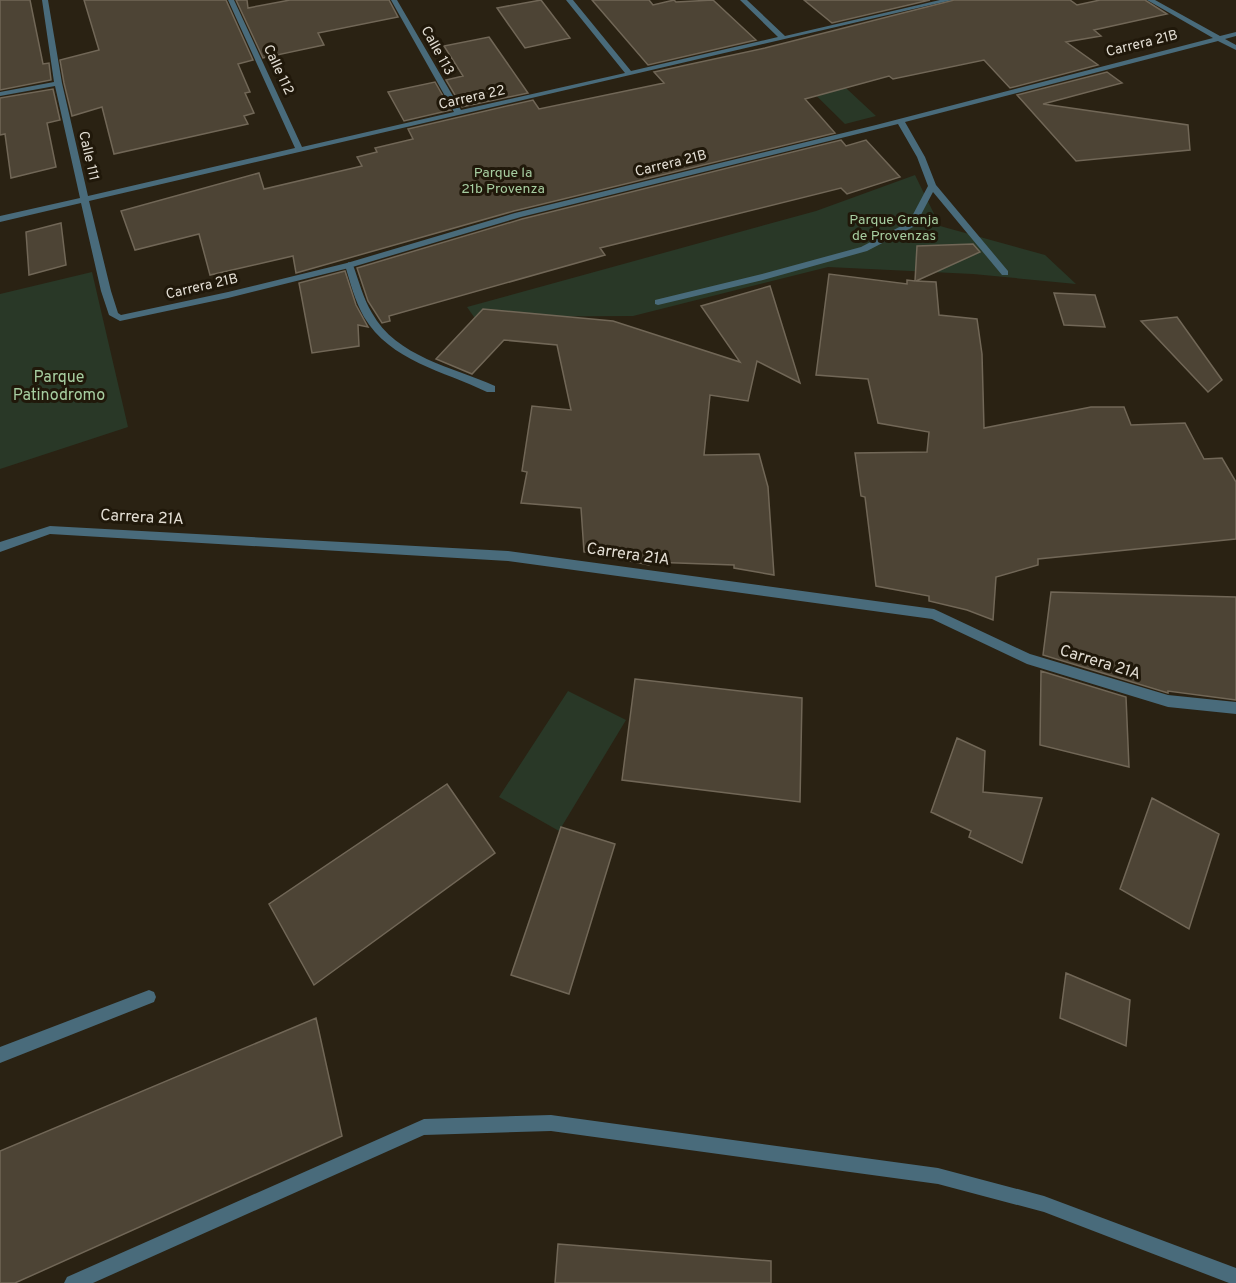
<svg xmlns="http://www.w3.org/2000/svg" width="1236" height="1283" font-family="Overpass,sans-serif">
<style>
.green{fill:#293827}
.building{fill:#4d4435;stroke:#716757;stroke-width:1.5}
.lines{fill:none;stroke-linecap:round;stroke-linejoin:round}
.lane{fill:#496b7b;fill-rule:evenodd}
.street{fill:#496b7b;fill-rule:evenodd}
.labels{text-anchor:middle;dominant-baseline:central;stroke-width:6;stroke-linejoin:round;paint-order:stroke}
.far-street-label{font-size:14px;fill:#e3ded4;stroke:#20180a}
.far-park-label{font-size:14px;fill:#a6cda0;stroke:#20180a}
.park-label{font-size:16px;fill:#a6cda0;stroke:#20180a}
.street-label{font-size:16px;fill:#e3ded4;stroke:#20180a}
</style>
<rect width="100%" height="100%" fill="#2a2213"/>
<!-- green -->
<path class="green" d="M 804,49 L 876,116 L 845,124 L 773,53 Z
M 915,175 L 940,226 L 1045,255 L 1076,284 L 973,274 L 828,267 L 633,316 L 474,317 L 467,307 L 816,211 Z
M 92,272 L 128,427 L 0,469 L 0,294 Z
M 568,691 L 626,720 L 559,831 L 499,797 Z"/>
<!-- building -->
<path class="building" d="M 0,0 L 30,0 L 43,64 L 49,63 L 51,80 L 0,90 Z
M 84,0 L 226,0 L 253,60 L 238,64 L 250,92 L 245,93 L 254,113 L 244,116 L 248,124 L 114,154 L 102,107 L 72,116 L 64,83 L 60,60 L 99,50 Z
M 236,0 L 247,0 L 248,8 L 290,0 L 389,0 L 398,17 L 318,33 L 324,45 L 263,58 Z
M 541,0 L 570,38 L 525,48 L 497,8 Z
M 592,0 L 649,0 L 653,5 L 674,0 L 676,2 L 713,0 L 756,40 L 648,65 Z
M 804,0 L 930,0 L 832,23 Z
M 954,0 L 1070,0 L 1077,5 L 1100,0 L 1145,0 L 1167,14 L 1094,30 L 1101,36 L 1066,42 L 1098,65 L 1010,88 L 984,60 L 893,79 L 889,76 L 805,99 L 835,133 L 514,211 L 296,273 L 293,256 L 210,275 L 199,234 L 135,250 L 121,211 L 259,173 L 264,189 L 362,166 L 357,157 L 377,152 L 375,148 L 413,139 L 408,129 L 533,100 L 539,109 L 664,83 L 654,72 L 765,48 Z
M 489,37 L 528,93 L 462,107 L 446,80 L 463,76 L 444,46 Z
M 1107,72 L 1122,83 L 1043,104 L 1188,125 L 1190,150 L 1076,161 L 1017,95 Z
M 435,82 L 451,110 L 404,121 L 388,92 Z
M 53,89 L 60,120 L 47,123 L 56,167 L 11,178 L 5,134 L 0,135 L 0,98 Z
M 841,140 L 846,146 L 866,140 L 900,177 L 847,194 L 841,188 L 600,248 L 605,255 L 389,316 L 390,321 L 382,323 L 368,301 L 357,268 L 522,219 Z
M 61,223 L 66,265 L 29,275 L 26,232 Z
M 973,244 L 980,252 L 916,281 L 936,282 L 939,315 L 977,319 L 982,354 L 984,428 L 1091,407 L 1124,407 L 1131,425 L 1185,423 L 1204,459 L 1222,458 L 1236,482 L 1236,539 L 1038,559 L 1038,565 L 996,577 L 993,620 L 967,610 L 929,601 L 929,596 L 876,586 L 865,497 L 861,496 L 855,453 L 927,452 L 929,432 L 878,423 L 868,379 L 816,375 L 829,274 L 907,284 L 907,280 L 915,281 L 917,246 Z
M 345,271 L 356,305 L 368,327 L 358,325 L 359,346 L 312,353 L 299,283 Z
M 770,286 L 800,383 L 757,361 L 748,401 L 710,395 L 704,455 L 759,454 L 768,487 L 774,575 L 734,568 L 734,565 L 650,562 L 649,565 L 584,552 L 581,508 L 521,503 L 527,472 L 522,471 L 532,406 L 571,410 L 557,345 L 504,340 L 472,374 L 436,359 L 483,309 L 613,321 L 740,362 L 701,306 Z
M 1054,293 L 1095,295 L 1105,327 L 1064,325 Z
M 1177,317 L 1222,380 L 1208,392 L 1141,321 Z
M 1051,592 L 1236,597 L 1236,700 L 1168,691 L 1168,693 L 1043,655 Z
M 1041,671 L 1126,697 L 1129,767 L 1040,745 Z
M 635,679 L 802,698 L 800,802 L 622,780 Z
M 957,738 L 985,751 L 983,792 L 1042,798 L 1022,863 L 969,837 L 971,831 L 931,812 Z
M 447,784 L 495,853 L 314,985 L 269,904 Z
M 1152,798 L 1219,834 L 1189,929 L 1120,889 Z
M 561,827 L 615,844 L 569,994 L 511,975 Z
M 1066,973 L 1130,1000 L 1126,1046 L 1060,1018 Z
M 316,1018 L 342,1136 L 15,1283 L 0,1283 L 0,1151 Z
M 558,1244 L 771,1261 L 771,1283 L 555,1283 Z"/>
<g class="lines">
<!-- lane -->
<path class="lane" d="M 349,262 L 353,265 C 359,281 363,298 372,313 C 396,357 453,367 495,386 L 495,392 L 487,392 C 444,371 390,361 364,317 C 355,301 350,282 345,265 Z
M 149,990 L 154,992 L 156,997 L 154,1002 L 0,1063 L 0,1047 Z"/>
<!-- street -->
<path class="street" d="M 42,0 L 48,0 L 62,83 L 88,196 L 295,148 L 228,0 L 234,0 L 302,147 L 454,112 L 391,0 L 397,0 L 461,110 L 625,73 L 566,0 L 573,0 L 631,71 L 778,37 L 740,0 L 747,0 L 785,36 L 940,0 L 952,0 L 89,201 L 111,291 L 118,313 L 121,315 L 228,292 L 347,263 L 515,213 L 876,125 L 1213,38 L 1147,0 L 1155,0 L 1220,36 L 1236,32 L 1236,36 L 1225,39 L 1236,45 L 1236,50 L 1218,41 L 905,122 L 925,157 L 936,185 L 1008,271 L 1008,275 L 1002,275 L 933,192 L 915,226 L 867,251 L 763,280 L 658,305 L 655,304 L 655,300 L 762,274 L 861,247 L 909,222 L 928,186 L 917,157 L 898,124 L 521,217 L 349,268 L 228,298 L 120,321 L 109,315 L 101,291 L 81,203 L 0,222 L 0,216 L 80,198 L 55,86 L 0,96 L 0,92 L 54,82 Z
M 50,526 L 508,551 L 934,609 L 1030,654 L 1168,695 L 1236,702 L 1236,714 L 1168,707 L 1027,664 L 932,619 L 508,561 L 50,534 L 0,552 L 0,542 Z
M 551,1115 L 938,1168 L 1044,1196 L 1236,1268 L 1236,1283 L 1229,1283 L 1044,1212 L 938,1184 L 551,1131 L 424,1135 L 93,1283 L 64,1283 L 67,1277 L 424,1119 Z"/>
</g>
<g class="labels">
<!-- far-street labels -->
<g class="far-street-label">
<text transform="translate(1142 44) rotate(-14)">Carrera 21B</text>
<text transform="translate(437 51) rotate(61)">Calle 113</text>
<text transform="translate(278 70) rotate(65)">Calle 112</text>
<text transform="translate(472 98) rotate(-13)">Carrera 22</text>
<text transform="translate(88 156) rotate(77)">Calle 111</text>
<text transform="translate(671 164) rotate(-14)">Carrera 21B</text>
<text transform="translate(202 287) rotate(-13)">Carrera 21B</text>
</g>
<!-- far-park labels -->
<g class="far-park-label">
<text x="503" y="173">Parque la<tspan x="503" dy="16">21b Provenza</tspan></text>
<text x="894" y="220">Parque Granja<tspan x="894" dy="16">de Provenzas</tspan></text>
</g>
<!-- park labels -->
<g class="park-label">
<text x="59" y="378">Parque<tspan x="59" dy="18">Patinodromo</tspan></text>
</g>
<!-- street labels -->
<g class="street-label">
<text transform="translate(142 518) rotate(3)">Carrera 21A</text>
<text transform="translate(628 555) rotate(8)">Carrera 21A</text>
<text transform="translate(1100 663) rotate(17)">Carrera 21A</text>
</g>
</g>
</svg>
